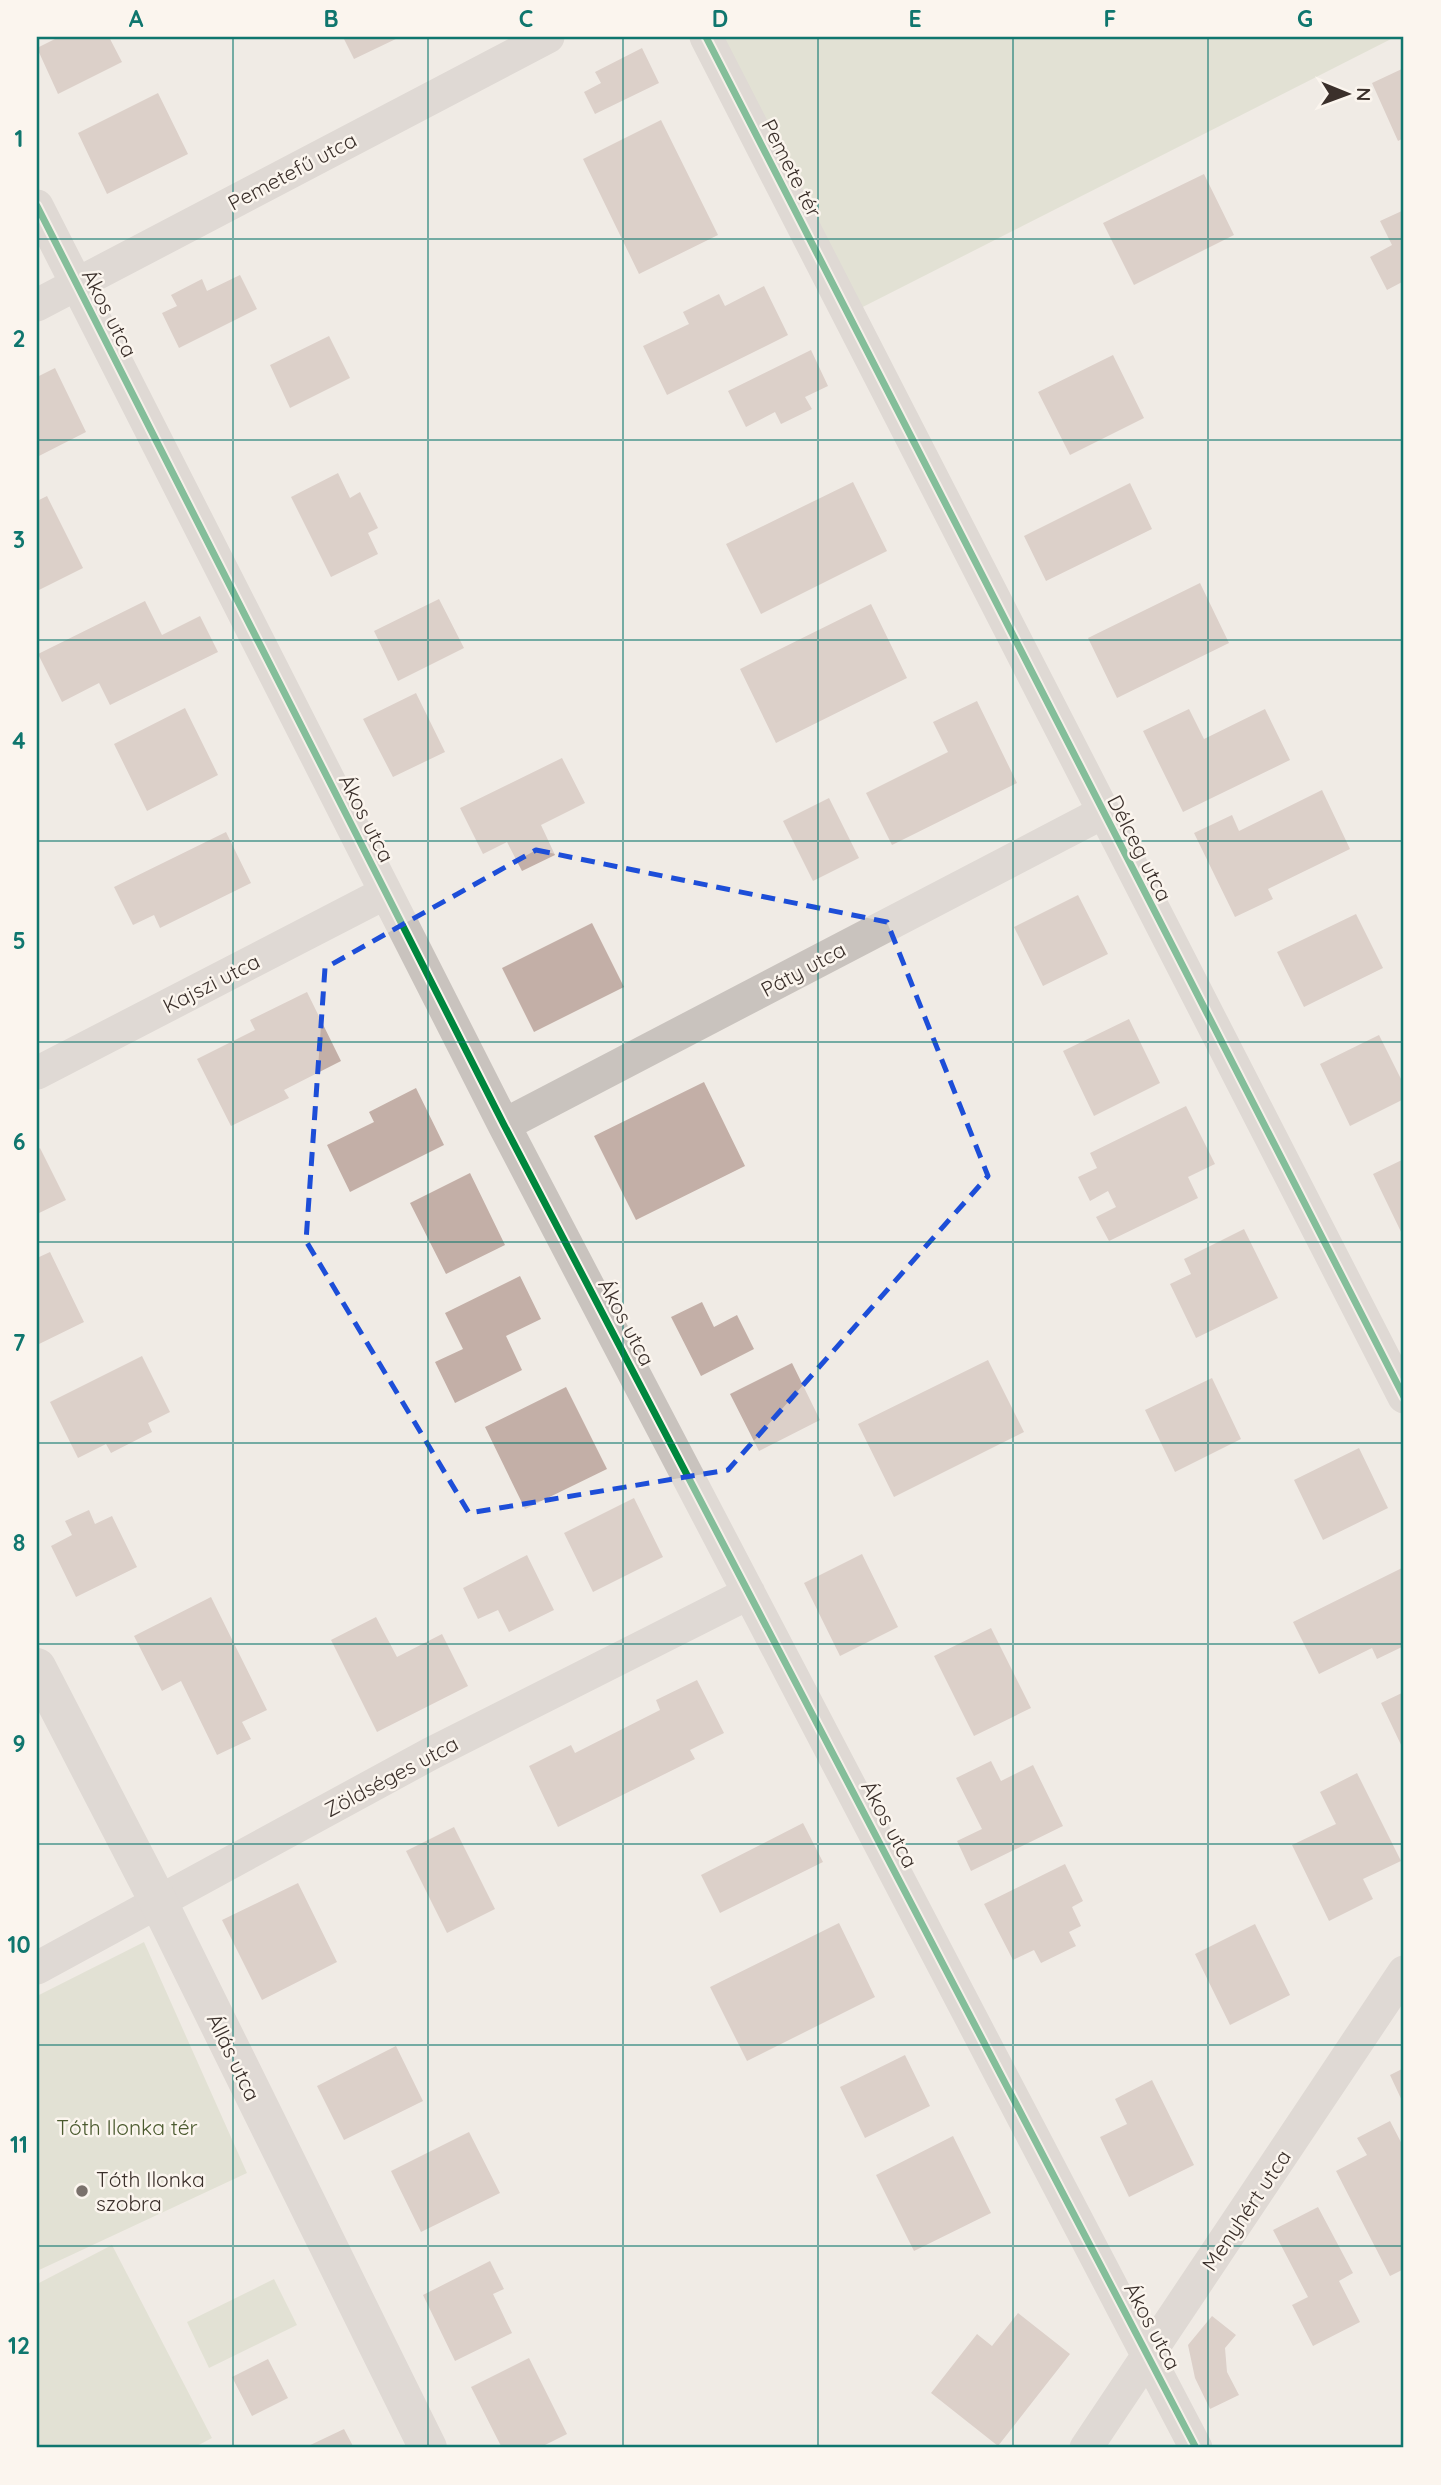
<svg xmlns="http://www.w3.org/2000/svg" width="1441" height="2485" font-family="Quicksand,sans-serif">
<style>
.green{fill:#d1d6bf}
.building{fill:#c3afa7}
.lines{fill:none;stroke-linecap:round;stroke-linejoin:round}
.minor{stroke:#c9c3be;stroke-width:33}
.tertiary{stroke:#c9c3be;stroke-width:38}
.cycleway-casing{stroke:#fbf5ee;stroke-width:11}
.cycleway{stroke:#00873e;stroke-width:7}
.marked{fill:none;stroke:#1d4ed8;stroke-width:5;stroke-dasharray:14 9;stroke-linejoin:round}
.grid{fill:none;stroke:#0f766e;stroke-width:2;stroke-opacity:0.55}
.poi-dot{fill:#7a716c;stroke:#fbf5ee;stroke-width:2.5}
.labels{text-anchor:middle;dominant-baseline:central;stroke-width:5;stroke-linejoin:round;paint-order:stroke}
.street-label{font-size:21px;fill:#3b302b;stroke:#fbf5ee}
.park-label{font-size:21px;fill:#4a5a2e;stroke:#fbf5ee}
.poi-label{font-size:21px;fill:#3b302b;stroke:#fbf5ee;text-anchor:start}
.neatline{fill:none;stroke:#0f766e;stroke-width:2.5}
.grid-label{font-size:23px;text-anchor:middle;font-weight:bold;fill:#0f766e}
</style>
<rect width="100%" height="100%" fill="#f0ebe5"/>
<!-- green -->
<path class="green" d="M 706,37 L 1395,37 L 847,315 Z
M 144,1942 L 247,2173 L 37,2271 L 37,1996 Z
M 112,2245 L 212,2438 L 193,2448 L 37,2448 L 37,2284 Z
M 274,2279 L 297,2325 L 209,2368 L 187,2322 Z"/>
<!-- building -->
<path class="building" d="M 59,37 L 109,37 L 122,62 L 58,94 L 37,48 Z
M 343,37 L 400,37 L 354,59 Z
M 642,48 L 659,83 L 595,114 L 584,92 L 601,83 L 595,72 Z
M 1404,68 L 1404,138 L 1398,141 L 1372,83 Z
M 158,93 L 188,154 L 107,194 L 78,133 Z
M 661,120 L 718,235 L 639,274 L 583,159 Z
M 1204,174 L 1234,235 L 1134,285 L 1103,223 Z
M 1404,210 L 1404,281 L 1387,290 L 1370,257 L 1392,245 L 1380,221 Z
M 240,275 L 257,309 L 179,348 L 162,313 L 177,306 L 171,295 L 202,279 L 207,291 Z
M 764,286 L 788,335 L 667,395 L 643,346 L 689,324 L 683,312 L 719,294 L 725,306 Z
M 329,336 L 350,378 L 290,408 L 270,365 Z
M 811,350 L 828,386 L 805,397 L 812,409 L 781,424 L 775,412 L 746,427 L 728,391 Z
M 1113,355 L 1144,418 L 1070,455 L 1038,392 Z
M 55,368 L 86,432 L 37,457 L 37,377 Z
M 338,473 L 350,498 L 360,492 L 378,528 L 368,533 L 378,554 L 331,577 L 291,497 Z
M 853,482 L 887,551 L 761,614 L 726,544 Z
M 1130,483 L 1152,529 L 1046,581 L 1024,536 Z
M 47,496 L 83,568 L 37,591 L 37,501 Z
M 1200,583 L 1229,643 L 1117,698 L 1088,638 Z
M 439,599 L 464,648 L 398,681 L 374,631 Z
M 145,601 L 162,635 L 200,616 L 218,652 L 110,705 L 99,683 L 62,702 L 38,654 Z
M 871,604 L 907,678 L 776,743 L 740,669 Z
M 416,693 L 445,752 L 393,777 L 363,719 Z
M 977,701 L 1017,783 L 892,845 L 866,793 L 948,752 L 933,722 Z
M 185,708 L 218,775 L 147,811 L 114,744 Z
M 1189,709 L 1204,739 L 1265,709 L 1290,760 L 1183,812 L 1143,731 Z
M 562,758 L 585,803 L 541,825 L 555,855 L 522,871 L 507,842 L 483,854 L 460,808 Z
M 1322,790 L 1350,849 L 1268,889 L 1273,899 L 1235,917 L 1194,833 L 1232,815 L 1239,831 Z
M 829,798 L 859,858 L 813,881 L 783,821 Z
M 226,832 L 251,883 L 160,928 L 154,915 L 133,925 L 114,887 Z
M 1078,895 L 1108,954 L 1043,986 L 1014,927 Z
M 1356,914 L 1383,968 L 1304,1007 L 1277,952 Z
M 592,923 L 624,987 L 534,1032 L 502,968 Z
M 307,992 L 341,1061 L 284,1090 L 289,1098 L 231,1126 L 197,1059 L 255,1030 L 250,1020 Z
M 1129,1019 L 1160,1083 L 1094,1116 L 1063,1051 Z
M 1379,1035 L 1404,1085 L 1404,1099 L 1350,1126 L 1320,1064 Z
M 704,1082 L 745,1166 L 636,1220 L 594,1136 Z
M 416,1088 L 444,1145 L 350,1192 L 327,1145 L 374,1122 L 369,1112 Z
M 1186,1106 L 1215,1164 L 1188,1177 L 1198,1198 L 1109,1241 L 1096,1217 L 1116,1207 L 1108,1191 L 1090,1201 L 1078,1177 L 1097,1168 L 1090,1153 Z
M 40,1148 L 66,1200 L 37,1214 L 37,1150 Z
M 1404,1159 L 1404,1238 L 1373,1174 Z
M 470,1173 L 505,1245 L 446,1274 L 410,1203 Z
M 1244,1229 L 1278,1298 L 1196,1338 L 1170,1284 L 1191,1274 L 1184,1259 Z
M 50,1252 L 84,1322 L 37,1345 L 37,1258 Z
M 520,1276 L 541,1319 L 506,1336 L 522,1370 L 455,1403 L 435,1362 L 463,1349 L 445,1313 Z
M 702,1302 L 714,1327 L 737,1315 L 754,1349 L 701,1376 L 671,1317 Z
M 142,1356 L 170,1412 L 148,1423 L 152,1432 L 111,1453 L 106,1444 L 78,1458 L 50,1402 Z
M 988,1360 L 1024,1432 L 894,1497 L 858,1424 Z
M 792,1363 L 820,1420 L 759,1451 L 730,1394 Z
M 1212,1378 L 1241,1439 L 1175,1472 L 1145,1410 Z
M 566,1387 L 607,1469 L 525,1509 L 485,1427 Z
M 1359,1448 L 1388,1508 L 1323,1540 L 1294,1480 Z
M 634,1498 L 663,1557 L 593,1592 L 564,1533 Z
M 89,1510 L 95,1524 L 112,1516 L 137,1567 L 76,1597 L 51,1546 L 72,1535 L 65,1521 Z
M 862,1554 L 898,1627 L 840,1656 L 804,1583 Z
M 527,1555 L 554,1610 L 509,1632 L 498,1610 L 478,1619 L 463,1588 Z
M 1402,1568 L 1404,1646 L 1377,1659 L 1372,1648 L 1319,1674 L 1293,1622 Z
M 211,1597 L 267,1710 L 242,1722 L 251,1739 L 217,1755 L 181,1681 L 162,1691 L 134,1636 Z
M 376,1617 L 397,1657 L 442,1634 L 468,1686 L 377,1732 L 331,1640 Z
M 991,1628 L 1031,1708 L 974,1736 L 934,1656 Z
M 697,1680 L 724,1733 L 690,1750 L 695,1759 L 558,1827 L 529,1766 L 571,1745 L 575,1753 L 660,1710 L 656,1700 Z
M 1404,1692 L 1404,1751 L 1381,1703 Z
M 991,1761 L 1001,1781 L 1033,1765 L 1063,1826 L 971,1871 L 957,1841 L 982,1829 L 956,1778 Z
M 1357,1773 L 1401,1861 L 1363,1879 L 1373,1899 L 1329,1921 L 1292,1845 L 1336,1824 L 1320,1792 Z
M 803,1823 L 823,1862 L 720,1913 L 701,1875 Z
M 454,1827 L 495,1909 L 447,1933 L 406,1851 Z
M 1065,1864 L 1083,1901 L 1072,1907 L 1081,1926 L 1069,1932 L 1076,1946 L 1041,1963 L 1034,1950 L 1013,1960 L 984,1904 Z
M 298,1883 L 337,1962 L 262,2000 L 222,1920 Z
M 839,1923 L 875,1997 L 747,2061 L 710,1987 Z
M 1255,1924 L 1290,1995 L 1230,2025 L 1195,1954 Z
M 396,2046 L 423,2101 L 344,2140 L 317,2086 Z
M 905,2055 L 930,2106 L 865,2138 L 840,2087 Z
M 1404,2068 L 1404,2105 L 1390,2075 Z
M 1152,2080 L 1194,2165 L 1129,2197 L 1100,2137 L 1127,2124 L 1115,2099 Z
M 1390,2121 L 1404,2148 L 1404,2269 L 1390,2276 L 1336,2171 L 1367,2155 L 1357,2138 Z
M 469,2132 L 500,2193 L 421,2232 L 391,2171 Z
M 953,2136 L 991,2213 L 914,2251 L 876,2175 Z
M 1318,2207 L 1353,2273 L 1339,2281 L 1360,2322 L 1313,2346 L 1292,2305 L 1308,2297 L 1273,2230 Z
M 490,2261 L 504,2289 L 493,2294 L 512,2333 L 455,2361 L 423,2295 Z
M 1018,2313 L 1070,2354 L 998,2446 L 931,2393 L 977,2334 L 992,2346 Z
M 1212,2316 L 1236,2335 L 1225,2348 L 1227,2372 L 1239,2395 L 1210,2409 L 1195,2378 L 1188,2345 Z
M 529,2358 L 567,2434 L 539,2448 L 502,2448 L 471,2387 Z
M 268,2359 L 288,2398 L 252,2416 L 232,2377 Z
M 344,2429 L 354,2448 L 304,2448 Z"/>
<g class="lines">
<!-- minor -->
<path class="minor" d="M 706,37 L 1404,1397
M 37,206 L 504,1125 L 1196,2448
M 37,305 L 548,37
M 37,1073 L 385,893
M 504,1125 L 1102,813
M 37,1968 L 430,1754 L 749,1593
M 1086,2448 L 1404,1972"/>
<!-- tertiary -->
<path class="tertiary" d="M 37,1667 L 158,1901 L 428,2448"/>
<!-- cycleway casing -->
<g class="cycleway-casing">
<path id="cycleway" d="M 706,37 L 1404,1397
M 37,206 L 504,1125 L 1196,2448"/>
</g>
<!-- cycleway -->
<use href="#cycleway" class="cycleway"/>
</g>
<!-- marked area -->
<path d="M0 0H1441V2485H0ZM 536,850 L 887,922 L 988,1176 L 728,1470 L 469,1513 L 306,1241 L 325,968 Z" fill="#f0ebe5" fill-opacity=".55" fill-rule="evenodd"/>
<path class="marked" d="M 536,850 L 887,922 L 988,1176 L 728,1470 L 469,1513 L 306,1241 L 325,968 Z"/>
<!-- grid -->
<path class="grid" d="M 233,37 L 233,2448M 428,37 L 428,2448M 623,37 L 623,2448M 818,37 L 818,2448M 1013,37 L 1013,2448M 1208,37 L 1208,2448M 37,239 L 1404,239M 37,440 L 1404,440M 37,640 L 1404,640M 37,841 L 1404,841M 37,1042 L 1404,1042M 37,1242 L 1404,1242M 37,1443 L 1404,1443M 37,1644 L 1404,1644M 37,1844 L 1404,1844M 37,2045 L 1404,2045M 37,2246 L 1404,2246"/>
<!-- markers -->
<circle class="poi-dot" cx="82" cy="2191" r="7"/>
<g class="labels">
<!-- street labels -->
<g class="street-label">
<text transform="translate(792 168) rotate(63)">Pemete tér</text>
<text transform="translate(292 171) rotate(-28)">Pemetefű utca</text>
<text transform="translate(110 313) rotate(63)">Ákos utca</text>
<text transform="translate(367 818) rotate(63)">Ákos utca</text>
<text transform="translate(1140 848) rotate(63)">Délceg utca</text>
<text transform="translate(803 969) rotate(-28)">Páty utca</text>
<text transform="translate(211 983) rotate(-27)">Kajszi utca</text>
<text transform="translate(627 1322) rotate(62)">Ákos utca</text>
<text transform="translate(391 1776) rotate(-28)">Zöldséges utca</text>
<text transform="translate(890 1824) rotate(62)">Ákos utca</text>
<text transform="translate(234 2057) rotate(64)">Állás utca</text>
<text transform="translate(1246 2210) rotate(-56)">Menyhért utca</text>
<text transform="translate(1153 2326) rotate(62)">Ákos utca</text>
</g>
<!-- park labels -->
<g class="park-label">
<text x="127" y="2127">Tóth Ilonka tér</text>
</g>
<!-- poi labels -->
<g class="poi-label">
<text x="96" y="2179">Tóth Ilonka<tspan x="96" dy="24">szobra</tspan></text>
</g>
</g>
<!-- border -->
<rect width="1441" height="2485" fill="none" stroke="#fbf5ee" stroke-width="77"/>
<!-- north arrow -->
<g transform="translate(1347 94) rotate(91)" stroke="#fbf5ee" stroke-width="5" paint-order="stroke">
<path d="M0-5L12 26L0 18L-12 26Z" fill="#3b302b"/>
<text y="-10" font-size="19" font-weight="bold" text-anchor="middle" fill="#3b302b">N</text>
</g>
<rect x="38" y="38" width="1364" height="2408" class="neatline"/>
<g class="grid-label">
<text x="136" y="27">A</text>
<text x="331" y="27">B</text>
<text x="526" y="27">C</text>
<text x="720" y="27">D</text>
<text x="915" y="27">E</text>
<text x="1110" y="27">F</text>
<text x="1305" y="27">G</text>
<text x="19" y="147">1</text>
<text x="19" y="347">2</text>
<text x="19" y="548">3</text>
<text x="19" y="749">4</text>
<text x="19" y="949">5</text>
<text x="19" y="1150">6</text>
<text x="19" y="1351">7</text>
<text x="19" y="1551">8</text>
<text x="19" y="1752">9</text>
<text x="19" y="1953">10</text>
<text x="19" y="2153">11</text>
<text x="19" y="2354">12</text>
</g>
</svg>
